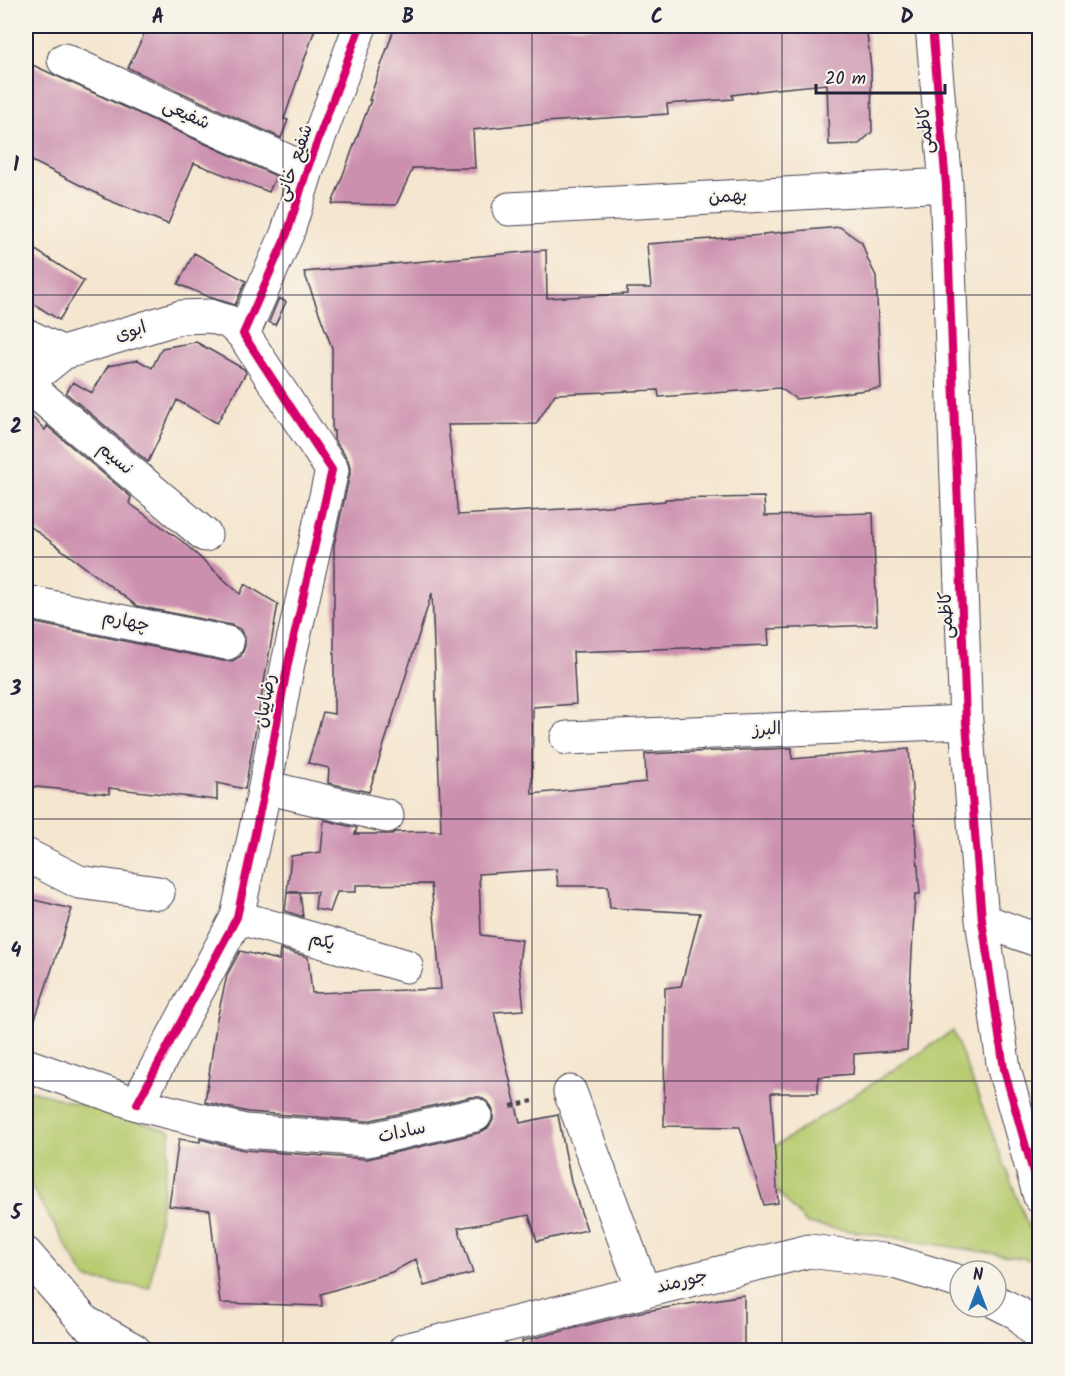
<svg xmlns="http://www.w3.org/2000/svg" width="1065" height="1376" font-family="Kalam,'Playpen Sans Arabic',sans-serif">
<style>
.green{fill:#b7cb6f;stroke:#6c7655;stroke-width:1.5}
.building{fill:#cc90af}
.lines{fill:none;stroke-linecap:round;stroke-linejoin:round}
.minor-casing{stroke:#423f51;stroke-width:35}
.path{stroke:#423f51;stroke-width:4;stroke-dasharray:4.5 4.5;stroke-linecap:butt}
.minor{stroke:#fff;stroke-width:33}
.cycleway-casing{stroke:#f7f3e8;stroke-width:11}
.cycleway{stroke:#d6006c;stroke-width:8}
.grid{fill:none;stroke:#22223b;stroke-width:1.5;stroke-opacity:0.55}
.labels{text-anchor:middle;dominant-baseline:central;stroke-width:4.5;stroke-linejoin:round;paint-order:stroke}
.street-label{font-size:18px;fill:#22223b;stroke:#f7f3e8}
.neatline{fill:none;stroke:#22223b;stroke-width:2}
.grid-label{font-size:20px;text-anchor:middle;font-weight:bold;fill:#22223b}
</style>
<rect width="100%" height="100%" fill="#f7f3e8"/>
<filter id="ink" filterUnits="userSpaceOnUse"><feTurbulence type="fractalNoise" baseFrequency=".0167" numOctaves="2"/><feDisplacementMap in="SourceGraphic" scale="12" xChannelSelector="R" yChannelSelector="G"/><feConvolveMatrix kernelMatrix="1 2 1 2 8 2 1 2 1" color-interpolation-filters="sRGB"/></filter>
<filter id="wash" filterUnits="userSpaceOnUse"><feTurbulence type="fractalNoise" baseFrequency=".008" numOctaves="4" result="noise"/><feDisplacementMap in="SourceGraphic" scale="24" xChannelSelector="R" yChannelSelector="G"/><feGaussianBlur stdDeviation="1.35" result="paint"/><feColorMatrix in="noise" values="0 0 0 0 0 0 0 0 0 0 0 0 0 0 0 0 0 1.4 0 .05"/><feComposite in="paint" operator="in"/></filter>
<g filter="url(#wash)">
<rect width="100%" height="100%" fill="#f5e6cf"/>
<!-- green -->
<path class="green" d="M 953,1031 L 1039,1254 L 1039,1261 L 807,1224 L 751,1162 Z
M 26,1089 L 171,1131 L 150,1288 L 86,1279 L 26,1178 Z"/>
<g id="blocks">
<!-- building -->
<path class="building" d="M 148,26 L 316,26 L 284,119 L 288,120 L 281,138 L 128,68 Z
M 395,26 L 866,26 L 871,68 L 872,132 L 859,144 L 829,145 L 827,84 L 775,89 L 732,95 L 733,99 L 667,104 L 668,114 L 545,122 L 473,130 L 475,168 L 413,168 L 396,205 L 332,204 L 371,100 L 369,100 Z
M 26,62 L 276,176 L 269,192 L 194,163 L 168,224 L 103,198 L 104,197 L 26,158 Z
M 840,227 L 862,243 L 868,260 L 876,276 L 881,388 L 796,399 L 780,388 L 659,397 L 658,390 L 555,394 L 536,424 L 448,425 L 458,515 L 597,507 L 665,501 L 665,499 L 764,497 L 765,516 L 873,513 L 877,625 L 768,629 L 769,645 L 573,652 L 576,704 L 533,707 L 532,794 L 646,782 L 645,754 L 792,748 L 792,759 L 909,749 L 920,894 L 915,894 L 907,1050 L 854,1054 L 853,1074 L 818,1077 L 818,1093 L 771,1093 L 778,1203 L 764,1205 L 740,1127 L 664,1126 L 665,988 L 681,986 L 700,913 L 610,908 L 608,886 L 558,886 L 556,869 L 479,874 L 481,935 L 522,940 L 519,963 L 524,1010 L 494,1012 L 520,1123 L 558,1115 L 571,1182 L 587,1230 L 537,1241 L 529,1215 L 458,1228 L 473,1273 L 424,1286 L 416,1259 L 392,1272 L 321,1294 L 322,1306 L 220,1303 L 210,1210 L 169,1206 L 179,1139 L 200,1142 L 200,1139 L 244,1150 L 367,1159 L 479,1133 L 488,1128 L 493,1120 L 493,1111 L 489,1103 L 480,1097 L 471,1097 L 367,1121 L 248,1112 L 205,1102 L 217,1019 L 227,975 L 240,951 L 279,960 L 280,949 L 308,957 L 312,993 L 441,989 L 431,884 L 356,885 L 356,892 L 337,892 L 330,912 L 315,909 L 317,892 L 287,892 L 291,856 L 321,852 L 324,820 L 357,828 L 355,834 L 392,834 L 395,832 L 441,831 L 432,593 L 369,792 L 328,783 L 329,768 L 308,763 L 323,712 L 334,714 L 334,545 L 350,474 L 350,467 L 348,460 L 334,439 L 334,431 L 332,431 L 332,348 L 304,272 L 546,250 L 547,298 L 627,294 L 627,288 L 651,288 L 647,244 L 763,235 L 763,234 Z
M 26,244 L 84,281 L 59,320 L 26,299 Z
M 194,253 L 246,281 L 235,305 L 209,297 L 178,284 Z
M 279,298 L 286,302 L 275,325 L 269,322 Z
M 196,342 L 244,369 L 246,373 L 217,423 L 177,400 L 148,462 L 66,393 L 73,382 L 92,393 L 108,366 L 138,360 L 152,368 L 162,348 Z
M 26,411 L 45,430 L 47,426 L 131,497 L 129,503 L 183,542 L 240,594 L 245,584 L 278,604 L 245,789 L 217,783 L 217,800 L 109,788 L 109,794 L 26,786 L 26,621 L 223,661 L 232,661 L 241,656 L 245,646 L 245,637 L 240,629 L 231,625 L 137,606 L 26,523 Z
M 287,893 L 300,893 L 303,917 L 285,911 Z
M 26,898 L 72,909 L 32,1028 L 26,1027 Z
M 744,1295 L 744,1350 L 523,1350 L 522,1341 L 640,1312 Z"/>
</g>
</g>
<g filter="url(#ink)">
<use href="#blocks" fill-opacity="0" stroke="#423f51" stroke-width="1.5"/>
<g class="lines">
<!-- minor casing -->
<g class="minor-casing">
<path id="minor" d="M 932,26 L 946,185 L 966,722 L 982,920 L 1004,1069 L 1040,1197
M 64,60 L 307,170
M 509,209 L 946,185
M 26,335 L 63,353
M 26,383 L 63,353 L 181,317 L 210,316 L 229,322 L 243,334
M 26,384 L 205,535
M 26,602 L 227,643
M 567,738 L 966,722
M 265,787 L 387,816
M 26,855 L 79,882 L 158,893
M 237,917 L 406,966
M 982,920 L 1040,941
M 26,1065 L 137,1104 L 245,1131 L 368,1140 L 475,1115
M 570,1092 L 644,1292
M 137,1104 L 237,917 L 265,787 L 288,663 L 332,470 L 243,334 L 287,234 L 307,170 L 360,26
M 26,1254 L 85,1322 L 134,1350
M 996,1302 L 1018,1313 L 1040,1338
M 405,1350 L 809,1251 L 891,1261 L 960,1282"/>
</g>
<!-- path -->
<path class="path" d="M 511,1106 L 533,1101"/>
<!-- minor -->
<use href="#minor" class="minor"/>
<!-- cycleway casing -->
<g class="cycleway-casing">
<path id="cycleway" d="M 932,26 L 946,185 L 966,722 L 982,920 L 1004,1069 L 1040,1197
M 137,1104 L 237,917 L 265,787 L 288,663 L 332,470 L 243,334 L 287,234 L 307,170 L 360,26"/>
</g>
<!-- cycleway -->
<use href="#cycleway" class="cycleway"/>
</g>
</g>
<!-- grid -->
<path class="grid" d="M 283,26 L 283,1350M 532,26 L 532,1350M 782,26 L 782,1350M 26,295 L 1040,295M 26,557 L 1040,557M 26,819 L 1040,819M 26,1081 L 1040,1081"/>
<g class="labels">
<!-- street labels -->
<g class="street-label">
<text transform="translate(186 115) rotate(24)">شفیعی</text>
<text transform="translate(926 130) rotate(-95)">کاظمی</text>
<text transform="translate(295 163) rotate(-71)">شفیع خانی</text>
<text transform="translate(728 197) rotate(-3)">بهمن</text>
<text transform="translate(131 332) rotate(-17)">ابوی</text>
<text transform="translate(115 459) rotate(40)">نسیم</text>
<text transform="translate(947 615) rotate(-92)">کاظمی</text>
<text transform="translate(126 622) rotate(12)">چهارم</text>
<text transform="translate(266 701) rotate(-80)">رضاییان</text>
<text transform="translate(767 730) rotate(-2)">البرز</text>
<text transform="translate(322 942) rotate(16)">یکم</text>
<text transform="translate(402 1133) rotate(-12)">سادات</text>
<text transform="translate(682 1282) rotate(-14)">جورمند</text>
</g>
</g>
<!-- margin -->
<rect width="1065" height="1376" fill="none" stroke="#f7f3e8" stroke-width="66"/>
<!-- north arrow -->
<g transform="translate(978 1289)"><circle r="28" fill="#f7f3e8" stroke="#a29fa3" stroke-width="1.5"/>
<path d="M0-4.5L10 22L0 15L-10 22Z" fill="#1f6fb2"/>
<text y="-9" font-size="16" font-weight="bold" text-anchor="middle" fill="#22223b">N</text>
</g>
<!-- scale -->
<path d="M816 84v9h129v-9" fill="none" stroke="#22223b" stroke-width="3"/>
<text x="825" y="84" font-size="18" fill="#22223b" stroke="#f7f3e8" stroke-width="4.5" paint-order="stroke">20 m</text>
<rect x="33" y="33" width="999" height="1310" class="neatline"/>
<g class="grid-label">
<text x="158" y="23">A</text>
<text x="408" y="23">B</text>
<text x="657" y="23">C</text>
<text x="907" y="23">D</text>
<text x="16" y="171">1</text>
<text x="16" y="433">2</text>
<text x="16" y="695">3</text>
<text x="16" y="957">4</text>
<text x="16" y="1219">5</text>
</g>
</svg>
